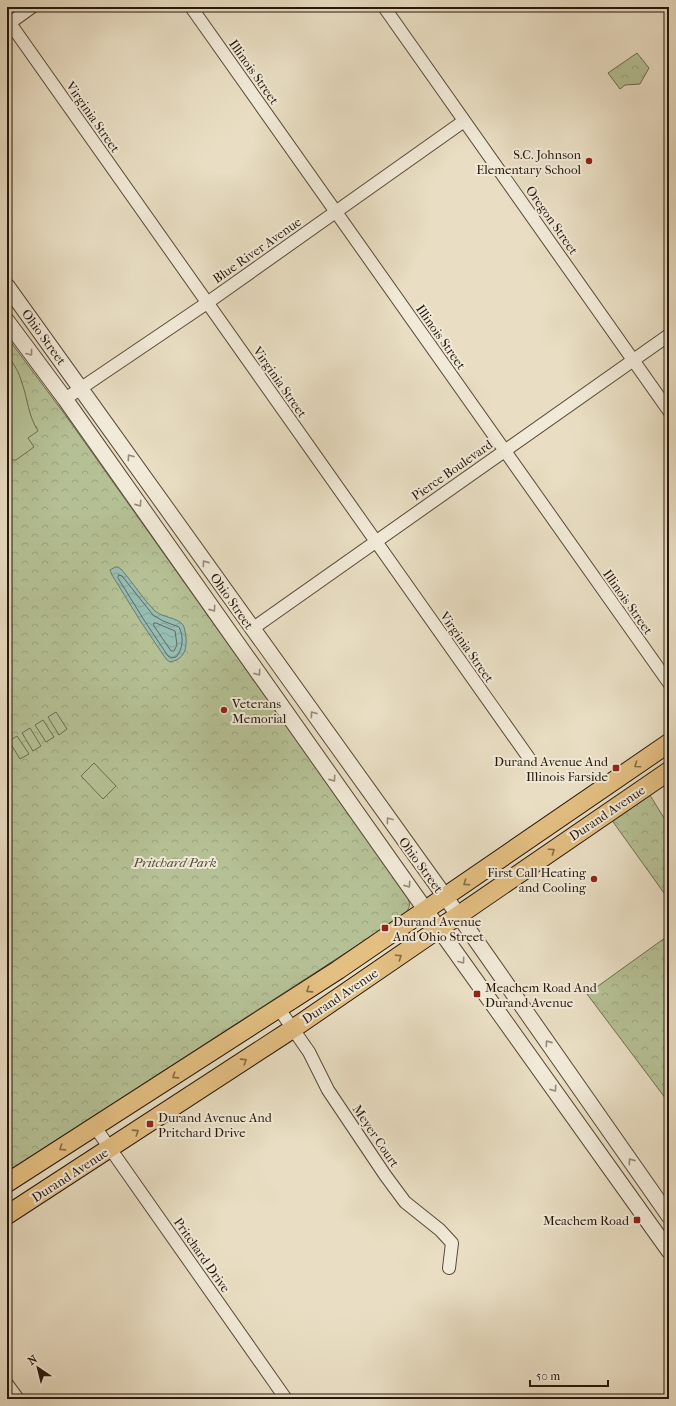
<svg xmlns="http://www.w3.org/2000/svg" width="676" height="1406" font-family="'IM FELL French Canon',serif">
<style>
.forest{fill:url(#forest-crowns);stroke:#6e6c50}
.garden{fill:#b5c195;stroke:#6e6c50}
.water{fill:url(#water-waves);stroke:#6a7a6f}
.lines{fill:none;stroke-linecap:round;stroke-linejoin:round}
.shore{stroke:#5f6a5e;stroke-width:1}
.minor-casing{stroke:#584939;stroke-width:14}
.tertiary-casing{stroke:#584939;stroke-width:17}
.primary-casing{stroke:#27170b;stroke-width:20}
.minor{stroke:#f1ead8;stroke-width:12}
.tertiary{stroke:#f1ead8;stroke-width:15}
.primary{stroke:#e4bf82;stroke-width:18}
.oneway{stroke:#968b7c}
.oneway2{stroke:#866b46}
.poi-dot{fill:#8f2418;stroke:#f1ead8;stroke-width:1.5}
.labels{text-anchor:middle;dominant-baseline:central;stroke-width:4;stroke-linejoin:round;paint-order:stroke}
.street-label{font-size:13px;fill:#27170b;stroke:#f1ead8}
.poi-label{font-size:13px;fill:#27170b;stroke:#f1ead8;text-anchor:end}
.park-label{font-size:13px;font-style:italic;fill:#524a34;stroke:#f1ead8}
</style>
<defs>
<pattern id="forest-crowns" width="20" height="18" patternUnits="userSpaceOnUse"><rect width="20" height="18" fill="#b5c195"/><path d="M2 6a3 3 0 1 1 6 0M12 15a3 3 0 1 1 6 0" fill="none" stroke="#9ca57f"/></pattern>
<pattern id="water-waves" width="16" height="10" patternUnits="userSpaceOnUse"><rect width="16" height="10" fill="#97bcb2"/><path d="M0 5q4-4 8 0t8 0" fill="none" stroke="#82a198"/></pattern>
</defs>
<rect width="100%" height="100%" fill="#e9dec3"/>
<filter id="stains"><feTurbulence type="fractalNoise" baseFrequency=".005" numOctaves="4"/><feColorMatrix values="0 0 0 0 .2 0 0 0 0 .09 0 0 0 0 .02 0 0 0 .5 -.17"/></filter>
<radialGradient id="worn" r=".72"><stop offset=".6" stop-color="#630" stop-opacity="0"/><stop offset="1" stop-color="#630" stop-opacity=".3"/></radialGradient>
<!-- forest -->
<path class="forest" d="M 637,53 L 649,68 L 640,84 L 625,85 L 620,89 L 608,73 Z
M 7,337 L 66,416 L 407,896 C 411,904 410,909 404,915 L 7,1172 Z
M 648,792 L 669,826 L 669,900 L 611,819 Z
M 669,935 L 669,1103 L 587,994 Z"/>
<!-- garden -->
<path class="garden" d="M 7,355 C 14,364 19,372 22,383 C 28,400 28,415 38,431 L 28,438 L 34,447 L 16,460 L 7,460 Z
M 56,712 L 67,729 L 59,735 L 48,717 Z
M 43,720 L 54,737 L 46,742 L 35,725 Z
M 30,728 L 41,746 L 33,751 L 22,733 Z
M 17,736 L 29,754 L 20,759 L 9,741 Z
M 94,763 L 116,786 L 103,799 L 81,776 Z"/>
<!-- water -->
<path class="water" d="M 115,567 L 118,567 L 122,570 C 133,583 143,599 155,611 C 163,618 177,617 183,625 C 185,628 185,633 186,637 C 187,650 184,659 170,662 L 166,659 L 141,622 L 112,575 L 110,570 Z"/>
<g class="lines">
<!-- shore -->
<path class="shore" d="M 119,575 L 122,576 L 153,615 L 163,621 L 179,627 C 184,637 183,649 176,657 L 171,658 L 168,656 L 144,620 L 118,578 Z
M 154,623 L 156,623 L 175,631 L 177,645 L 174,651 L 171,651 L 154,626 Z"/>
<!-- minor casing -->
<g class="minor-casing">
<path id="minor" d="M 191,7 L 669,683
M 384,7 L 669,411
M 7,19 L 531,761
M 7,25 L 32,7
M 65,399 L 207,303 L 464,121
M 252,629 L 669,335
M 279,1009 L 309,1052 L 328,1090 L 385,1175 L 405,1202 L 440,1230 L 452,1243 L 449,1268
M 95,1127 L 286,1399
M 7,1384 L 18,1399"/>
</g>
<!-- tertiary casing -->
<g class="tertiary-casing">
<path id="tertiary" d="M 7,286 L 459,916 L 669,1216
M 7,321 L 65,399 L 439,929 L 669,1251"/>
</g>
<!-- primary casing -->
<g class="primary-casing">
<path id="primary" d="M 7,1183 L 338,970 L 669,743
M 7,1215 L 294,1028 L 669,771"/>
</g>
<!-- minor -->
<use href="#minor" class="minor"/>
<!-- tertiary -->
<use href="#tertiary" class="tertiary"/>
<!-- primary -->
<use href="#primary" class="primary"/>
</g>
<!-- one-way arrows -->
<defs><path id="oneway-chevron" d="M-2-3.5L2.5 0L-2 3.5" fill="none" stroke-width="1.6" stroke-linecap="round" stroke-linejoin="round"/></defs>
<g class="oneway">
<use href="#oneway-chevron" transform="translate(30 353) rotate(53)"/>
<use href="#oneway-chevron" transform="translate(130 457) rotate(-125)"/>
<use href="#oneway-chevron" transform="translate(139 504) rotate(55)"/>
<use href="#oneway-chevron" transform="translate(205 563) rotate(-125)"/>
<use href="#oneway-chevron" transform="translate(213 609) rotate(55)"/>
<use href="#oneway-chevron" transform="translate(258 673) rotate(55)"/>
<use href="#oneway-chevron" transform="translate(313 714) rotate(-126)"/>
<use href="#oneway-chevron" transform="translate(333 779) rotate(55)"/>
<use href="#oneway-chevron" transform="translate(389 820) rotate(-126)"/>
<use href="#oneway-chevron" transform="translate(408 885) rotate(55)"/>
<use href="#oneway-chevron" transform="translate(462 961) rotate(54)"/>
<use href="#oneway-chevron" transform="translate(548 1043) rotate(-125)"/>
<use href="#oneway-chevron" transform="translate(554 1089) rotate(55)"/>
<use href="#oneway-chevron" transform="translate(631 1161) rotate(-125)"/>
</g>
<g class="oneway2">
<use href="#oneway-chevron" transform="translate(637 765) rotate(145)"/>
<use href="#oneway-chevron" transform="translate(552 851) rotate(-35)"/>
<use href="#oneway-chevron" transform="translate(466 883) rotate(146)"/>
<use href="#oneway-chevron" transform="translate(399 957) rotate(-34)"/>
<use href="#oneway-chevron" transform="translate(309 990) rotate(147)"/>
<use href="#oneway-chevron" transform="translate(244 1061) rotate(-33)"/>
<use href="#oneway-chevron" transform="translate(175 1076) rotate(147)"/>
<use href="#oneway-chevron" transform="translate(136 1132) rotate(-33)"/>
<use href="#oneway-chevron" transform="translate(62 1148) rotate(147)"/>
</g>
<!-- markers -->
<g class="poi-dot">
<circle cx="589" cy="161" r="4"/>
<circle cx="224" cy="710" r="4"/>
<rect x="612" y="764" width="8" height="8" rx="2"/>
<circle cx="594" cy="879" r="4"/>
<rect x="381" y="924" width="8" height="8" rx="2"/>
<rect x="473" y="990" width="8" height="8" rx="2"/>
<rect x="146" y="1120" width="8" height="8" rx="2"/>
<rect x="633" y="1216" width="8" height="8" rx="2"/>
</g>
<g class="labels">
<!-- street labels -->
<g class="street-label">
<text transform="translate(254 72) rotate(55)">Illinois Street</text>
<text transform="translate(93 117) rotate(55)">Virginia Street</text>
<text transform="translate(552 220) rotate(55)">Oregon Street</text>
<text transform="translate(257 250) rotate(-35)">Blue River Avenue</text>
<text transform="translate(44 337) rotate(54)">Ohio Street</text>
<text transform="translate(441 337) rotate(55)">Illinois Street</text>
<text transform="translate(280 382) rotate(55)">Virginia Street</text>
<text transform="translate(452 470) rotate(-35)">Pierce Boulevard</text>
<text transform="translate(232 601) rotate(55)">Ohio Street</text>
<text transform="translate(628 602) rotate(55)">Illinois Street</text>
<text transform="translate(467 647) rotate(55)">Virginia Street</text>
<text transform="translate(607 813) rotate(-34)">Durand Avenue</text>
<text transform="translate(421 865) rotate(54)">Ohio Street</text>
<text transform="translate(340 996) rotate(-34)">Durand Avenue</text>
<text transform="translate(376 1136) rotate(56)">Meyer Court</text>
<text transform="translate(70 1175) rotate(-33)">Durand Avenue</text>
<text transform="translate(202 1255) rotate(55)">Pritchard Drive</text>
</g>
<!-- poi labels -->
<g class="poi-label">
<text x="581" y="154">S.C. Johnson<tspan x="581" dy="15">Elementary School</tspan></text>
<text x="232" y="703" text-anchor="start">Veterans<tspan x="232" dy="15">Memorial</tspan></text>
<text x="608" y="761">Durand Avenue And<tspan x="608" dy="15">Illinois Farside</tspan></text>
<text x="586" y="872">First Call Heating<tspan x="586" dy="15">and Cooling</tspan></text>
<text x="393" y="921" text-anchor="start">Durand Avenue<tspan x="393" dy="15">And Ohio Street</tspan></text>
<text x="485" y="987" text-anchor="start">Meachem Road And<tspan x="485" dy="15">Durand Avenue</tspan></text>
<text x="158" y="1117" text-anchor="start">Durand Avenue And<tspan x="158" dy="15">Pritchard Drive</tspan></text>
<text x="629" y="1220">Meachem Road</text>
</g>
<!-- park labels -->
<g class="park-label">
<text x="175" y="862">Pritchard Park</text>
</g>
</g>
<!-- margin -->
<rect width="676" height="1406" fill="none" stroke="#e9dec3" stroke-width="24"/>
<rect x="8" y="8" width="660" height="1390" fill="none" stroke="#27170b" stroke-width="2"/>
<rect x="12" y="12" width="652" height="1382" fill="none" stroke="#27170b"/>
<!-- north arrow -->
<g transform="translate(38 1368) rotate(325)" stroke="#f1ead8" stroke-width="3" paint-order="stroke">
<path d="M0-3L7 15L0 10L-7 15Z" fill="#27170b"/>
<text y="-6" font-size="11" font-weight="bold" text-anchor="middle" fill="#27170b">N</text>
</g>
<!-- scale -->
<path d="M530 1380v6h78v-6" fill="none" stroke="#27170b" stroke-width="2"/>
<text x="536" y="1380" font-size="12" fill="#27170b" stroke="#f1ead8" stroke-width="3" paint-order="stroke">50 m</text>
<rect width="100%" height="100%" filter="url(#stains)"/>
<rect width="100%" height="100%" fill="url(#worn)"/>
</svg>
